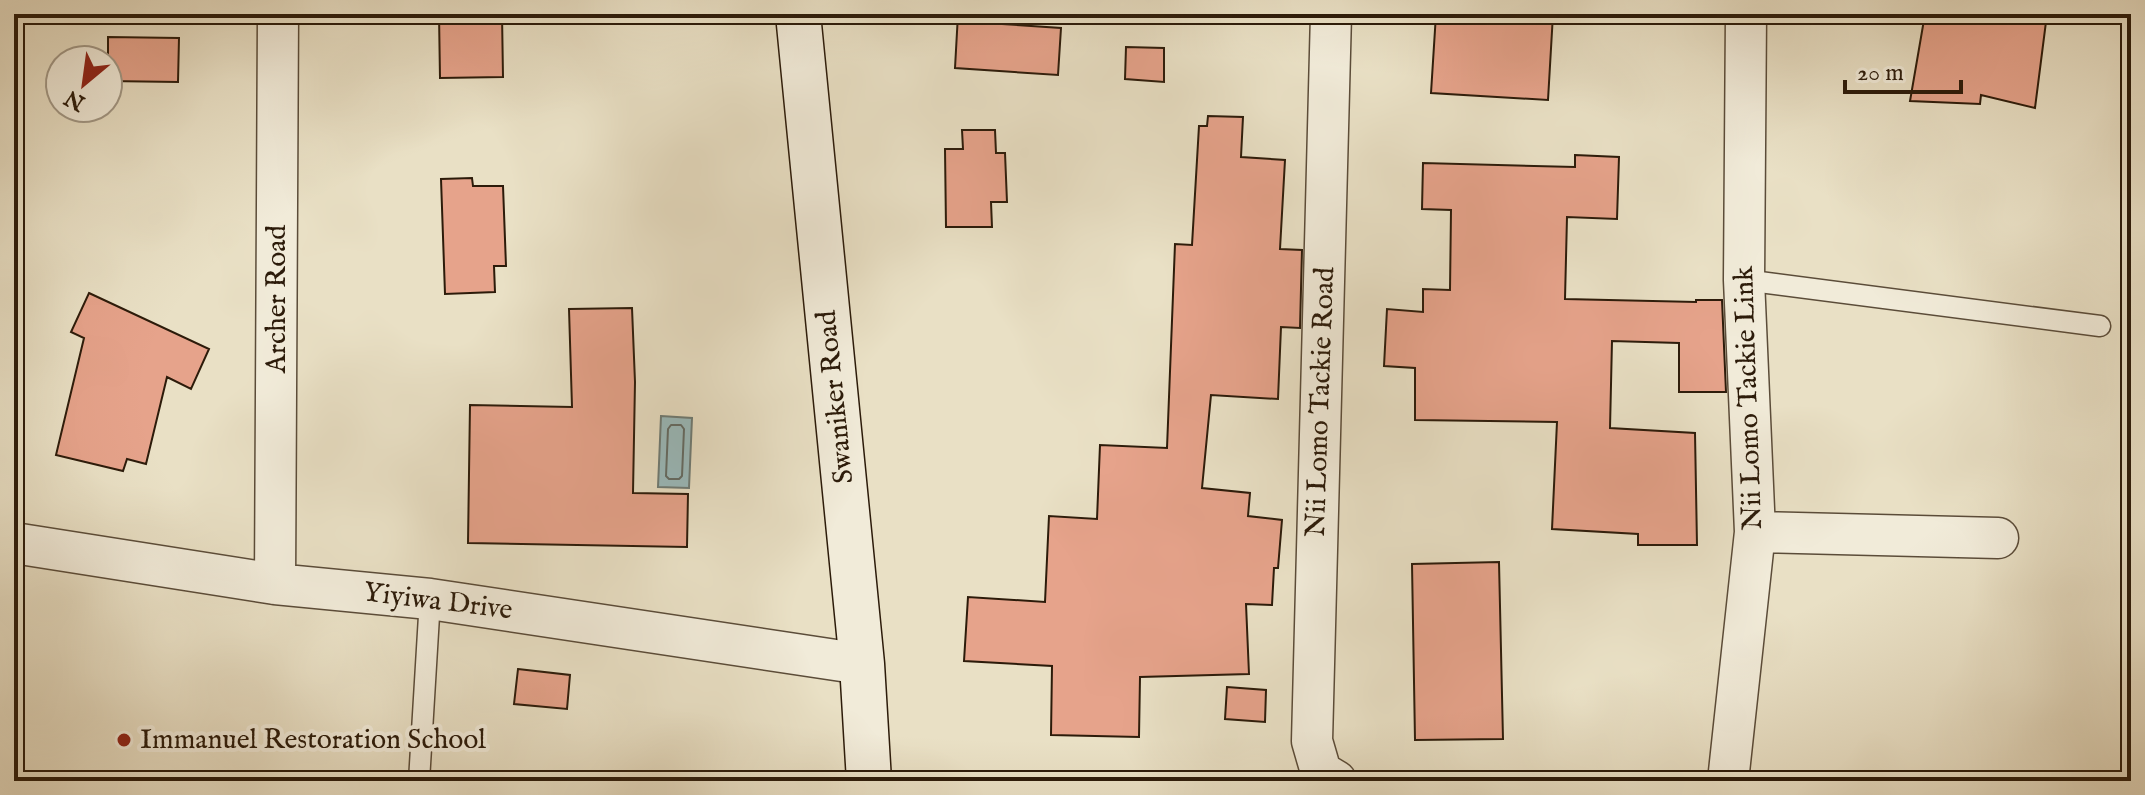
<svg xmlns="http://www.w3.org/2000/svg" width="2145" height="795" font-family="'IM FELL English',serif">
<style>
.water{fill:#9abbbd;stroke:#6e7b75;stroke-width:2}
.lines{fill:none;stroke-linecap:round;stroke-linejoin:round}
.shore{stroke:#636b64;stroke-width:2}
.building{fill:#e6a38b;stroke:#2c1b0a;stroke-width:2}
.lane-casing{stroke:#5b4c39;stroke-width:23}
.street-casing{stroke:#5b4c39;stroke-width:43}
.secondary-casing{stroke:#2c1b0a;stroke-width:47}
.lane{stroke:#f1ebd9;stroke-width:20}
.street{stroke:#f1ebd9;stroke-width:40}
.secondary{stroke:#f1ebd9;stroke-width:44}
.poi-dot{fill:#8f2418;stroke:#f1ebd9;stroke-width:3}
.labels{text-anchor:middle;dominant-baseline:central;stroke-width:8;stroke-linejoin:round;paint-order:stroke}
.street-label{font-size:28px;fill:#2c1b0a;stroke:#f1ebd9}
.poi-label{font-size:28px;fill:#2c1b0a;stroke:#f1ebd9;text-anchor:start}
</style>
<rect width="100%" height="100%" fill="#e9e0c5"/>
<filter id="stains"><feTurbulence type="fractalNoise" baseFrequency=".0025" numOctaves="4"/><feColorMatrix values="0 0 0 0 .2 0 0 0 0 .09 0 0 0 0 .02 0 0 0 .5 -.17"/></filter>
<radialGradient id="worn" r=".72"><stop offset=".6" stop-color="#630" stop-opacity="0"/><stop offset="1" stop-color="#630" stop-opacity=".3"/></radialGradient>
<!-- water -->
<path class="water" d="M 661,416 L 692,418 L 689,488 L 658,487 Z"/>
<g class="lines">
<!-- shore -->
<path class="shore" d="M 671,425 L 681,425 L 684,429 L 682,476 L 679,479 L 669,479 L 666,476 L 668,429 Z"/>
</g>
<!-- building -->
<path class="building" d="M 439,14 L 502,14 L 503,77 L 440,78 Z
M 958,14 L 1004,14 L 1003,24 L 1061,28 L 1058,75 L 955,68 Z
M 1436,14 L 1553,14 L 1548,100 L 1431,93 Z
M 1925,14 L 2047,14 L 2035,108 L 1981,95 L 1980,104 L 1910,101 Z
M 108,37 L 179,38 L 178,82 L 108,81 Z
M 1126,47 L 1164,48 L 1164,82 L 1125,79 Z
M 1208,116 L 1243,117 L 1241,157 L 1285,160 L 1280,249 L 1302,250 L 1300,328 L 1281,327 L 1278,399 L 1211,395 L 1202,488 L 1250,493 L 1248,516 L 1282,520 L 1278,568 L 1274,568 L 1272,605 L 1246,604 L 1249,674 L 1140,677 L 1139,737 L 1051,735 L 1052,666 L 964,661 L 968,597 L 1045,602 L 1049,516 L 1097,519 L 1100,445 L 1167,448 L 1175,244 L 1192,245 L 1199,126 L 1207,126 Z
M 962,130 L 995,130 L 996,153 L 1005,153 L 1007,202 L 991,202 L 992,227 L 946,227 L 945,149 L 963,149 Z
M 1575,155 L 1619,157 L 1617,219 L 1567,217 L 1565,299 L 1696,302 L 1696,300 L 1722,300 L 1726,392 L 1679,392 L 1679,343 L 1612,341 L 1610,428 L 1695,433 L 1697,545 L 1638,545 L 1638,534 L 1552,529 L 1557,422 L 1415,420 L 1415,368 L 1384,366 L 1387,309 L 1423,312 L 1423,289 L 1450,290 L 1451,210 L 1422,209 L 1423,163 L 1575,167 Z
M 472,178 L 473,186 L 503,186 L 506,266 L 494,266 L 495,292 L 445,294 L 441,179 Z
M 89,293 L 209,349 L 191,389 L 167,377 L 146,464 L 127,459 L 123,471 L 56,455 L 84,338 L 71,332 Z
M 632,308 L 635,382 L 633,493 L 688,494 L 687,547 L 468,543 L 470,405 L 572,407 L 569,309 Z
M 1499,562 L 1503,739 L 1415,740 L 1412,564 Z
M 518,669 L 570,675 L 567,709 L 514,704 Z
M 1227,687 L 1266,690 L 1265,722 L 1225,719 Z"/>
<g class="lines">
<!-- lane casing -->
<g class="lane-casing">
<path id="lane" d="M 1744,280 L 2100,326
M 419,781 L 430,599"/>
</g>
<!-- street casing -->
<g class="street-casing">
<path id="street" d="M 1331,14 L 1312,741 L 1321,772 L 1336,781
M 1755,532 L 1998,538
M 14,543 L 275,584 L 430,599 L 862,664
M 275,584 L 278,14
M 1728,781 L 1755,532 L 1744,280 L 1746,14"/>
</g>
<!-- secondary casing -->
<g class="secondary-casing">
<path id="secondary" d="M 798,14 L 862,664 L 869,781"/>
</g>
<!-- lane -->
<use href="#lane" class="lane"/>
<!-- street -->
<use href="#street" class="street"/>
<!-- secondary -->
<use href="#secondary" class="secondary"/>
</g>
<!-- markers -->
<circle class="poi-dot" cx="124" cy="740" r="8"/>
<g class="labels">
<!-- street labels -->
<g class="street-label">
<text transform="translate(277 299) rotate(-90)">Archer Road</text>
<text transform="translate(836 397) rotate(-96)">Swaniker Road</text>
<text transform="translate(1749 398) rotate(-92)">Nii Lomo Tackie Link</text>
<text transform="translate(1321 402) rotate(-88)">Nii Lomo Tackie Road</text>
<text transform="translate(438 602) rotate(7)">Yiyiwa Drive</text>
</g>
<!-- poi labels -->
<g class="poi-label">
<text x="140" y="740">Immanuel Restoration School</text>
</g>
</g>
<!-- margin -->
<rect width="2145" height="795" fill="none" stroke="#e9e0c5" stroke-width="48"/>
<rect x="16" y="16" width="2113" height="763" fill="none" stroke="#2c1b0a" stroke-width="4"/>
<rect x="24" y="24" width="2097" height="747" fill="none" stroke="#2c1b0a" stroke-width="2"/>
<!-- north arrow -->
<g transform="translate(84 84) rotate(209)"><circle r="38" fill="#f1ebd9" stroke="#a29886" stroke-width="2"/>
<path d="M0-6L14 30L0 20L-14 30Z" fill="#8f2418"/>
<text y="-12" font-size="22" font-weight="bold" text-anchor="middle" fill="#2c1b0a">N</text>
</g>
<!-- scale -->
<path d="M1845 80v12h116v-12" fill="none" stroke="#2c1b0a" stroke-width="4"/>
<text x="1857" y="80" font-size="24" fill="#2c1b0a" stroke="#f1ebd9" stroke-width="6" paint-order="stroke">20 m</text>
<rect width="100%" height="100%" filter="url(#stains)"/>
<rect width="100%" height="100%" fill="url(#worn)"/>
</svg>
